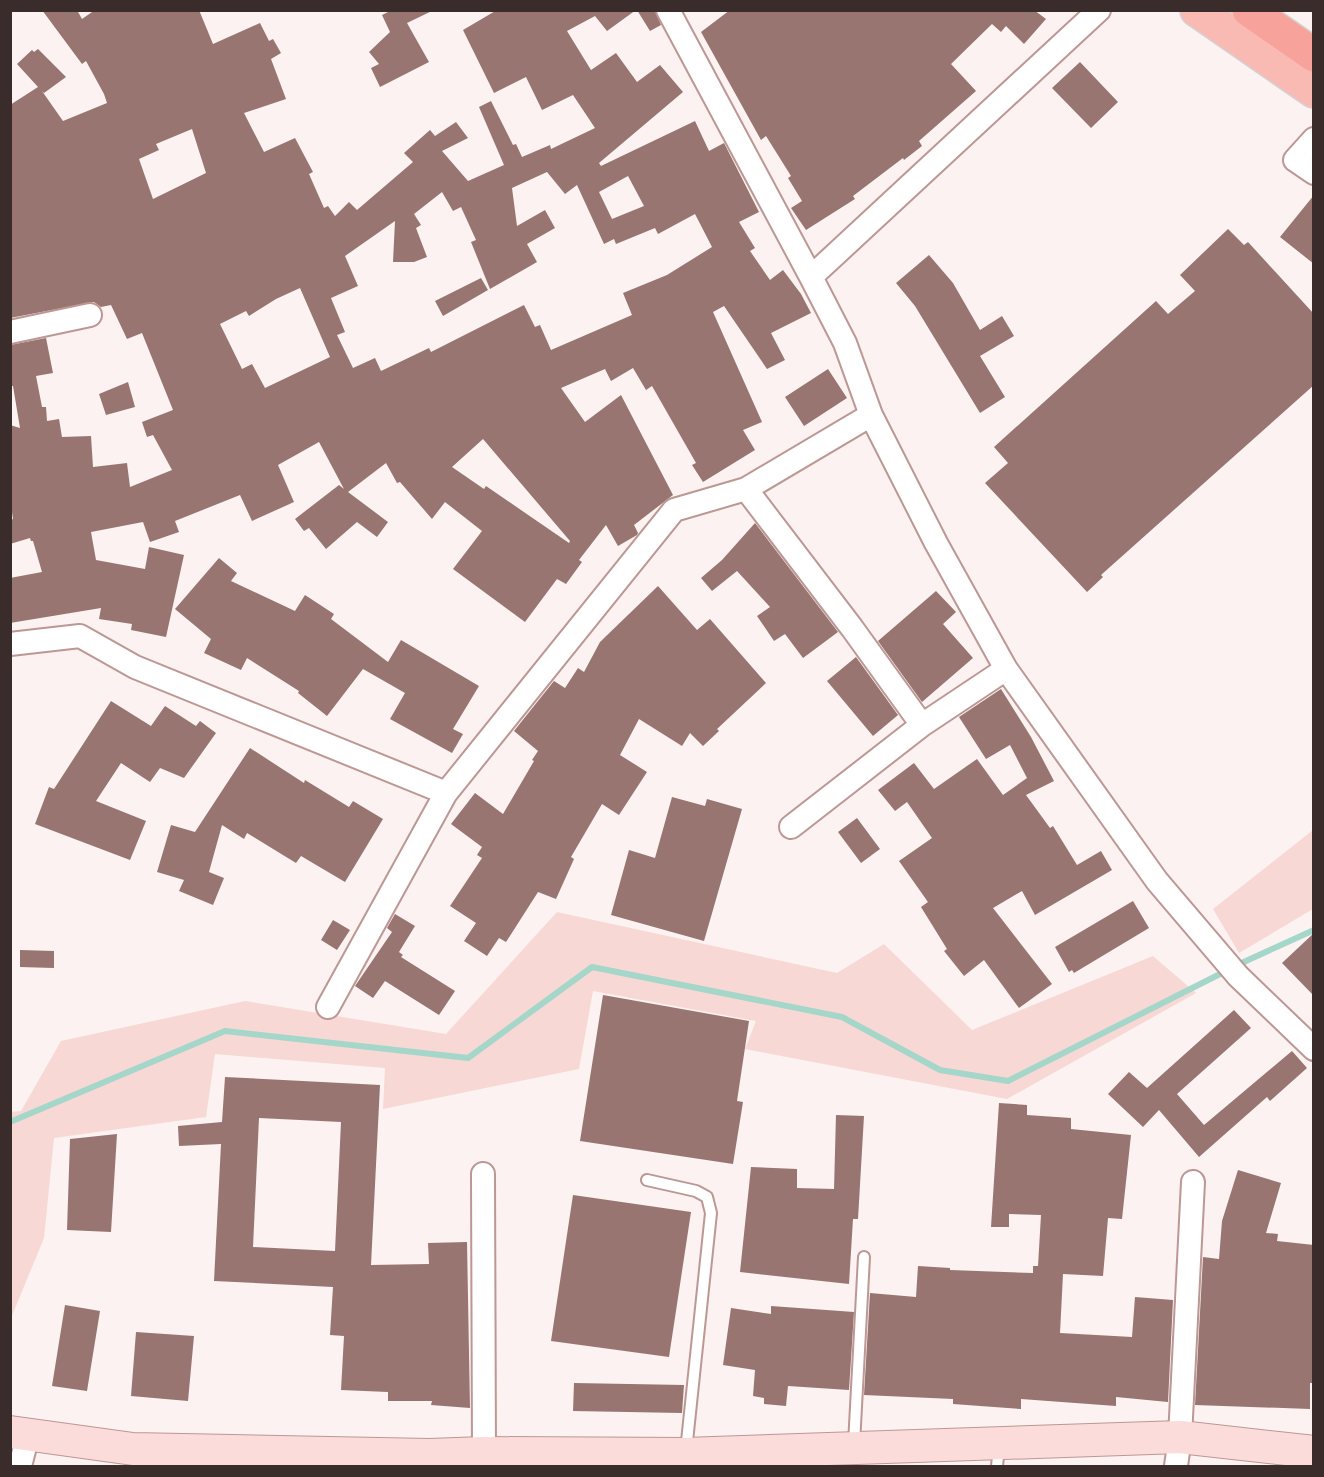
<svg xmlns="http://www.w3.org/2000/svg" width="1324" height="1477" font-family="'Golos Text',sans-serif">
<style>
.green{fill:#f8d8d4}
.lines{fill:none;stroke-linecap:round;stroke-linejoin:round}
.stream{stroke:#a4d6c9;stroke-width:6}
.building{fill:#987571;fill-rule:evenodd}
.service-casing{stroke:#bc9793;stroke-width:14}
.minor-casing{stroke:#bc9793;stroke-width:26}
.secondary-casing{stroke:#bc9793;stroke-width:34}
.primary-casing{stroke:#d4d1d0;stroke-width:36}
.trunk-casing{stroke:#d4d1d0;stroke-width:36}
.service{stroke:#fff;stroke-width:10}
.minor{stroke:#fff;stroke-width:22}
.secondary{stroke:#fcdcda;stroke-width:32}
.primary{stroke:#f9bab4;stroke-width:33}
.trunk{stroke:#f7a39b;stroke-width:33}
</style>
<rect width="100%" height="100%" fill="#fbf2f1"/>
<!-- green -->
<path class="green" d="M 1313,830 L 1313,909 L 1239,953 L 1213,909 Z
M 557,912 L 837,973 L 884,944 L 972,1030 L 1153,956 L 1196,993 L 1007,1099 L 745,1049 L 756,1021 L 593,991 L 579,1069 L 383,1109 L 385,1068 L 215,1054 L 206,1117 L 54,1138 L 44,1238 L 11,1318 L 11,1112 L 21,1111 L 61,1041 L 245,1001 L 446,1034 Z"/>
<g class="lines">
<!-- stream -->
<path class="stream" d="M 1235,966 L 1314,930
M 10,1122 L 225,1031 L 468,1058 L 592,967 L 842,1017 L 940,1070 L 1008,1081 L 1226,971"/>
</g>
<!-- building -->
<path class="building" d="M 42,10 L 77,10 L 82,19 L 95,10 L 199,10 L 213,44 L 260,23 L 269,41 L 273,39 L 281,53 L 271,59 L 286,99 L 244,113 L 264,152 L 295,138 L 313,172 L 309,174 L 324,208 L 328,206 L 335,216 L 349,202 L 357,210 L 413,162 L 404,153 L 430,130 L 435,136 L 456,122 L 468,138 L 442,151 L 468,181 L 504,165 L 479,107 L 491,101 L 513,145 L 516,144 L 522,157 L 550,145 L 551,149 L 595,128 L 573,95 L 542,110 L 526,77 L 494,93 L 463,30 L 497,10 L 636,10 L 607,31 L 595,16 L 567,31 L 591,70 L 616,53 L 637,82 L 660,65 L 683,92 L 599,163 L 601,166 L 695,121 L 709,151 L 724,143 L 759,212 L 739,222 L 755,248 L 750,251 L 770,280 L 783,270 L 801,294 L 811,313 L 771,333 L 785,360 L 767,369 L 724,306 L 713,312 L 762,422 L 743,430 L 755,450 L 703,482 L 692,465 L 696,463 L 652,386 L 646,390 L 633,368 L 611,381 L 605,369 L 561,388 L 585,422 L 621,395 L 673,495 L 634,525 L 638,533 L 637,535 L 618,546 L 606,525 L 579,560 L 582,562 L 566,584 L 557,579 L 525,622 L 453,569 L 482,531 L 445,502 L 432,519 L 400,482 L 397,483 L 386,463 L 348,492 L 388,522 L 377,537 L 357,522 L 326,549 L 309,528 L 304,531 L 295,519 L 339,485 L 344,489 L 319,442 L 278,465 L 294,502 L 252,521 L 240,495 L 175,521 L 179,532 L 150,542 L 143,522 L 91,532 L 96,560 L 145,569 L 149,547 L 184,555 L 166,637 L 131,630 L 132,624 L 99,619 L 101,608 L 10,623 L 10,578 L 42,572 L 33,541 L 31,541 L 30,538 L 10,544 L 10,520 L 13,519 L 10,498 L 10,425 L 20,428 L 13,386 L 10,386 L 10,345 L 46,338 L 53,373 L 36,376 L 42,407 L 46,407 L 47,421 L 59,419 L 62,437 L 91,436 L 93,467 L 127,463 L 130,487 L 172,470 L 153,435 L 147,437 L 142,422 L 173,410 L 142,333 L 127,339 L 111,305 L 101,307 L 94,302 L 10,318 L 10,105 L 38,87 L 17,64 L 32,50 L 34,52 L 38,49 L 66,77 L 44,93 L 42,91 L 63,121 L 107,103 L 104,94 L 86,61 L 82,64 ZM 192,129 L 206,173 L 153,199 L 139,159 L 159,150 L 156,144 ZM 547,172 L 565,194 L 577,185 L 604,244 L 614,239 L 616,244 L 655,228 L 658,234 L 695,214 L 712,247 L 667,275 L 623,293 L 632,315 L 551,350 L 540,325 L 535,327 L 524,305 L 431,352 L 429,348 L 381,371 L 375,358 L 353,368 L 337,335 L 345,332 L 331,298 L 358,286 L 345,256 L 395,221 L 393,262 L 414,262 L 427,257 L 416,228 L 421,225 L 414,214 L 442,192 L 453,211 L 461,207 L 476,240 L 471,242 L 490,289 L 537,262 L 527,244 L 555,228 L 545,210 L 517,226 L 512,188 ZM 628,176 L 644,206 L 612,219 L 599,192 ZM 300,288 L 330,357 L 265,388 L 252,364 L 242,369 L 220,324 L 246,311 L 249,316 L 276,299 ZM 483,439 L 570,541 L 569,543 L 486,486 L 484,489 L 452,467 Z
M 392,10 L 434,10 L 407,23 L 429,62 L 380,87 L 371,68 L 379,64 L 369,52 L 390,32 L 382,15 Z
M 637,10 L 655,10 L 661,25 L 650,31 Z
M 730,10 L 1034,10 L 1046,19 L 1024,44 L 1006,26 L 1001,32 L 992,24 L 951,64 L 976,91 L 919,141 L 922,146 L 904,160 L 903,158 L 853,196 L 855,199 L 806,230 L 791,208 L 802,201 L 788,178 L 791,176 L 766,136 L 761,140 L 701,32 Z
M 1080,62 L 1118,102 L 1091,128 L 1052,88 Z
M 1314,195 L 1314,264 L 1280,237 Z
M 1228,229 L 1244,245 L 1248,242 L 1314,314 L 1314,385 L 1101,575 L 1103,577 L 1087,592 L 985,483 L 1008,463 L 994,447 L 1156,301 L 1168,314 L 1195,291 L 1180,275 Z
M 929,255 L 953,283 L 980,330 L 1002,316 L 1014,336 L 980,356 L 1005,397 L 980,413 L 915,306 L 896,283 Z
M 481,278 L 488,290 L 443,316 L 435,301 Z
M 828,369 L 847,398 L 804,426 L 785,397 Z
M 128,382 L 135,407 L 106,415 L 99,394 Z
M 755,523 L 838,632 L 803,658 L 785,634 L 774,641 L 757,616 L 770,607 L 737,571 L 712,591 L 701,578 L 722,560 Z
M 219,558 L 237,573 L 231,581 L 295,611 L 305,595 L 334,614 L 331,619 L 388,662 L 401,640 L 479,686 L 453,729 L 463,734 L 452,753 L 390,719 L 405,693 L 363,669 L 327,716 L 298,693 L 299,691 L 247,658 L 241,670 L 204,653 L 211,639 L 175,609 Z
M 658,586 L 697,630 L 710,619 L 766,683 L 717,729 L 719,731 L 703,746 L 690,733 L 682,746 L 639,719 L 620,755 L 647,772 L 619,815 L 602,804 L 571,857 L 574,859 L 556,899 L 538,892 L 506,942 L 499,938 L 487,956 L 464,941 L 476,923 L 450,906 L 482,858 L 477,855 L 482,847 L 451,824 L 475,793 L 503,814 L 534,761 L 532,760 L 538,751 L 514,731 L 554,681 L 565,688 L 578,668 L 584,672 L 600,642 Z
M 936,591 L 956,612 L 943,624 L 973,658 L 922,702 L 878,641 Z
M 856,657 L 898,715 L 873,736 L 827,681 Z
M 1001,689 L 1031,737 L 1054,781 L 1026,795 L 1050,828 L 1053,826 L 1077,865 L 1101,851 L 1112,870 L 1035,915 L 1022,891 L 993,908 L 1052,984 L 1019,1008 L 984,960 L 964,976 L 944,951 L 947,949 L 921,907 L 928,902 L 899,861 L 932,838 L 907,802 L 895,811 L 878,790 L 914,763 L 934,789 L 977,759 L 1003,795 L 1027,778 L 1010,745 L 986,759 L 959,717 Z
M 111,701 L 151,726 L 165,706 L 196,726 L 200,721 L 216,733 L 184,778 L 160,768 L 150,782 L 121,763 L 96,801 L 146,821 L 130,860 L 35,824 L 49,787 L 54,789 Z
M 250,748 L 304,783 L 305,780 L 349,807 L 353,801 L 383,819 L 345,882 L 301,856 L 296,863 L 247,833 L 244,839 L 222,825 L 209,872 L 224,878 L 213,905 L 179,891 L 184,880 L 157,872 L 171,825 L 195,832 Z
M 672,797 L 705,806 L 707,799 L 742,809 L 704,941 L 611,915 L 629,850 L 655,858 Z
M 857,818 L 880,849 L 861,863 L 838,832 Z
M 1133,901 L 1149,928 L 1074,973 L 1072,970 L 1069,972 L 1055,947 Z
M 395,914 L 415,926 L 399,952 L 403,955 L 401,957 L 455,991 L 439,1015 L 385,981 L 373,998 L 355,986 L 392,932 L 387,928 Z
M 333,920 L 350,930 L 337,950 L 321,940 Z
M 1314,933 L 1314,996 L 1282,963 Z
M 20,950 L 54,951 L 54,968 L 20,967 Z
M 603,995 L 749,1021 L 737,1101 L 743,1102 L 733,1164 L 580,1141 Z
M 1234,1010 L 1251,1028 L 1177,1094 L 1204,1125 L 1292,1051 L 1307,1068 L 1270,1101 L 1267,1097 L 1199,1157 L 1159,1110 L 1143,1127 L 1108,1094 L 1129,1072 L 1147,1088 Z
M 225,1077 L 380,1085 L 371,1265 L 429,1264 L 428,1243 L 467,1242 L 470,1408 L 431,1405 L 432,1401 L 388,1401 L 388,1392 L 341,1390 L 344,1336 L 330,1335 L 333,1287 L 214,1281 L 221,1144 L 179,1146 L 178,1126 L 222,1122 ZM 259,1118 L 341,1122 L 335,1251 L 253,1247 Z
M 999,1103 L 1027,1105 L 1027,1115 L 1071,1118 L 1071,1129 L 1131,1135 L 1122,1219 L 1108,1218 L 1103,1276 L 1063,1274 L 1060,1333 L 1132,1337 L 1135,1297 L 1173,1300 L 1168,1402 L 1116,1397 L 1116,1406 L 1021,1399 L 1021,1409 L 953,1404 L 953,1399 L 864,1395 L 870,1293 L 916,1297 L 918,1266 L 950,1268 L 950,1270 L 1033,1273 L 1033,1266 L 1038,1266 L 1041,1215 L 1009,1214 L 1009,1227 L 991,1227 Z
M 836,1115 L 864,1116 L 858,1219 L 853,1219 L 849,1284 L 740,1272 L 751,1167 L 797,1169 L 797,1188 L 834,1189 Z
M 117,1134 L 111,1232 L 67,1230 L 70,1139 Z
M 1238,1170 L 1281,1183 L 1266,1233 L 1278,1234 L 1277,1241 L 1314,1245 L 1314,1383 L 1310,1383 L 1310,1409 L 1195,1405 L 1203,1257 L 1219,1259 L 1222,1221 Z
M 573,1195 L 691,1212 L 669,1357 L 551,1341 Z
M 65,1305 L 100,1311 L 87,1391 L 52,1386 Z
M 771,1306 L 854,1312 L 849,1390 L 788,1386 L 786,1406 L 764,1404 L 764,1398 L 753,1396 L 755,1370 L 723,1365 L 731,1308 L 771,1314 Z
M 136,1332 L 194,1336 L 188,1401 L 131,1396 Z
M 574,1383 L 684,1385 L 682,1413 L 573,1411 Z"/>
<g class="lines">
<!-- service casing -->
<g class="service-casing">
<path id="service" d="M 647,1180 L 696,1191 L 707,1197 L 711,1213 L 686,1451
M 854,1444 L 864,1257
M 997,1466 L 999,1447"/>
</g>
<!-- minor casing -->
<g class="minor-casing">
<path id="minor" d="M 668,10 L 811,277 L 845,343 L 871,415 L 936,543 L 1006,669 L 1157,881 L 1238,976 L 1314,1049
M 1314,139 L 1295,160 L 1314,173
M 811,277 L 1099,10
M 10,332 L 90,315
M 746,489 L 852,628 L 922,725
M 10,644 L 80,636 L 135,667 L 446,793
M 791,827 L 922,725 L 1006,669
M 328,1007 L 446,793 L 674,510 L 746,489 L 871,415
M 483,1174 L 484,1453
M 20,1466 L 28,1435
M 1176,1466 L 1180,1437 L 1193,1182"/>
</g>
<!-- secondary casing -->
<g class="secondary-casing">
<path id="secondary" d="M 10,1432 L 133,1449 L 429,1455 L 484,1453 L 685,1454 L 1180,1437 L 1314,1452"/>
</g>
<!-- primary casing -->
<g class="primary-casing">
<path id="primary" d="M 1197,10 L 1314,91"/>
</g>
<!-- trunk casing -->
<g class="trunk-casing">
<path id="trunk" d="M 1249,10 L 1314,55"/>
</g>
<!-- service -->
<use href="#service" class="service"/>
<!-- minor -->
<use href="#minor" class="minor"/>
<!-- secondary -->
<use href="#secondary" class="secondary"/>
<!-- primary -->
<use href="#primary" class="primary"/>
<!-- trunk -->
<use href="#trunk" class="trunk"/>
</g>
<!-- border -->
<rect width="1324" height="1477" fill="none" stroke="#3a2c2a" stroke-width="24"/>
</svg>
